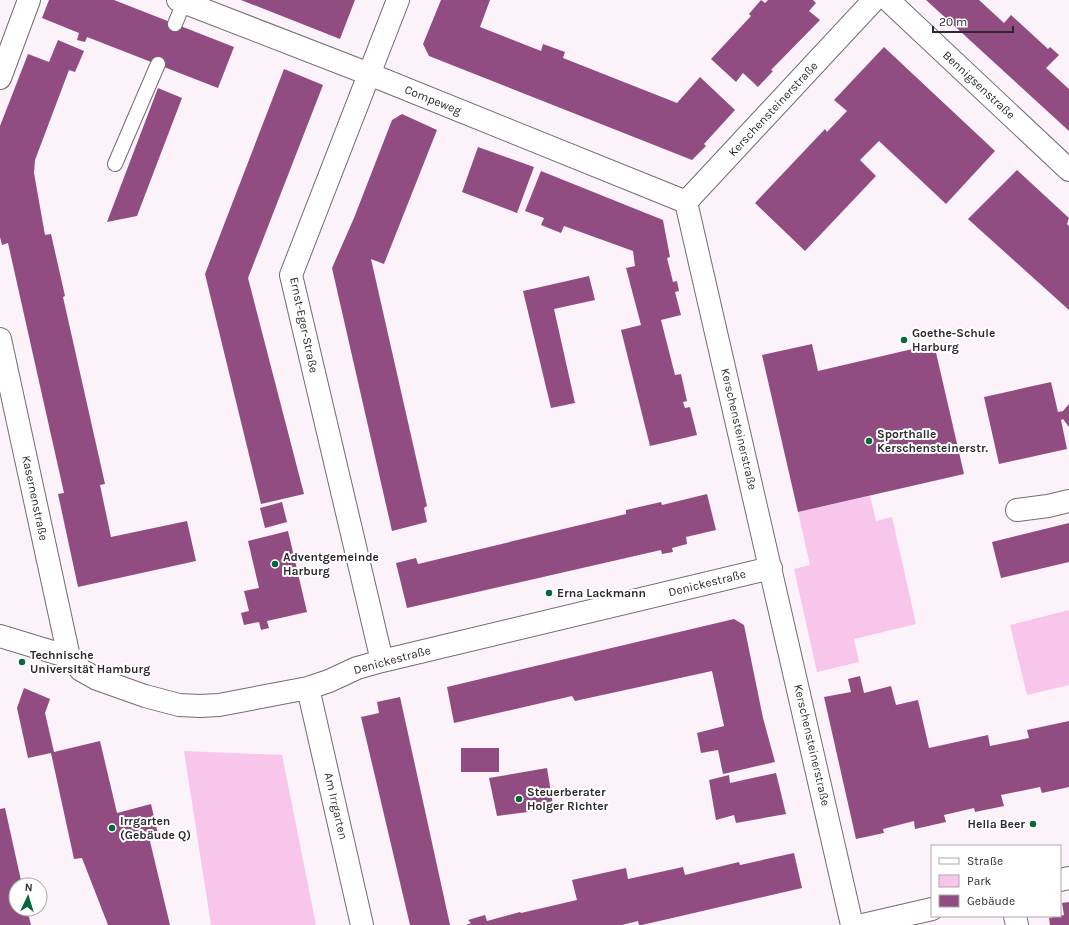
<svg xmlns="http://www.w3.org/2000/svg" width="1069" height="925" font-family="Karla,sans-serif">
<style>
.green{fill:#f7c6ea}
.building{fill:#914d82}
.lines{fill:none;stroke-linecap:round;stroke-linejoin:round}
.service-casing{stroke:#736b71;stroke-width:16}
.minor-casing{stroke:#736b71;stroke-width:24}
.secondary-casing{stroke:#736b71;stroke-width:24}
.service{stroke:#fff;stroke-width:14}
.minor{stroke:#fff;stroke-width:22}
.secondary{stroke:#fff;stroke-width:22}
.poi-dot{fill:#07673b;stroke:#fff;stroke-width:1.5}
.labels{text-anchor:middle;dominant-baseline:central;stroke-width:4;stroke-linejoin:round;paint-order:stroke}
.street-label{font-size:12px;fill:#2d292c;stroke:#fff}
.poi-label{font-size:12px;font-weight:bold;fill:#2d292c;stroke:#fff;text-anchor:start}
</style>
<rect width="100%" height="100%" fill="#fcf2f9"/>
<!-- green -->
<path class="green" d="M 870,496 L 876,521 L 892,517 L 916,624 L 854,639 L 859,662 L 817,672 L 794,569 L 810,565 L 798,512 Z
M 1069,610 L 1069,685 L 1027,695 L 1010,625 Z
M 184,751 L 282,755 L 316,925 L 211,925 Z"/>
<!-- building -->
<path class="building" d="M 49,0 L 114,0 L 234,47 L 218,88 L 87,37 L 85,42 L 77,40 L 79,33 L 42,18 Z
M 241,0 L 355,0 L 340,39 Z
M 441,0 L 490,0 L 480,27 L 541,51 L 543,44 L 565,52 L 563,58 L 677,103 L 700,77 L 735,110 L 704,144 L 706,146 L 692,160 L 429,56 L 423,44 Z
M 761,0 L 765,3 L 768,0 L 813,0 L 816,3 L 809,11 L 820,20 L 771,70 L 773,71 L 758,87 L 743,73 L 736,82 L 711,59 L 751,16 L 749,14 Z
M 926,0 L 979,0 L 1004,23 L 1011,15 L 1048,49 L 1050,47 L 1059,55 L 1046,68 L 1069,89 L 1069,131 Z
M 58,40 L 84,51 L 75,72 L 69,70 L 35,160 L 34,173 L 45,235 L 51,234 L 65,296 L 63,297 L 105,484 L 100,485 L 111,537 L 187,521 L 196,561 L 78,587 L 58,494 L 64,493 L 8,243 L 2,245 L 0,237 L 0,126 L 28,54 L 49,62 Z
M 884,47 L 995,151 L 946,204 L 879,141 L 860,160 L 876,176 L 805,251 L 755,203 L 825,129 L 827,132 L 847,111 L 834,100 Z
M 284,69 L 323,85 L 248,278 L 304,494 L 261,504 L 205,274 Z
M 158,88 L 182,98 L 137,216 L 107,222 Z
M 402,114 L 437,130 L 384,264 L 371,259 L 427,506 L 424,508 L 427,522 L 392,531 L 332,268 L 354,218 L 392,120 Z
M 478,147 L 534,167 L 517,213 L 462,192 Z
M 1017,170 L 1069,218 L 1067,224 L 1069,226 L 1069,310 L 968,219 Z
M 541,171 L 663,220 L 670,257 L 667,258 L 673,282 L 677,281 L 679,291 L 675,292 L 681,315 L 661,320 L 675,375 L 681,374 L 687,401 L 683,402 L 685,408 L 690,407 L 697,435 L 650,446 L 621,330 L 641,325 L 626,268 L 635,266 L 633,251 L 564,226 L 561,233 L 541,225 L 544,218 L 525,211 Z
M 589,276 L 595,300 L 554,309 L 575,403 L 551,408 L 523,291 Z
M 812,344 L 818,371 L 934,344 L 964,474 L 798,512 L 762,355 Z
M 1051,382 L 1058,412 L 1063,411 L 1069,404 L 1069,427 L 1063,419 L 1061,420 L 1067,449 L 999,464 L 984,397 Z
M 707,494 L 716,530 L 686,537 L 687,544 L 672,548 L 673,552 L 662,554 L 661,550 L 407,608 L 396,563 L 416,558 L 418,564 L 626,514 L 626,510 L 661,502 L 662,505 Z
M 282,502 L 287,522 L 265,528 L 260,508 Z
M 1069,523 L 1069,562 L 1001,578 L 992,542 Z
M 288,531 L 307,612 L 267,621 L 269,628 L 261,630 L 259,622 L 244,625 L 241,613 L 249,611 L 244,591 L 259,588 L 248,541 Z
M 734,619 L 744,625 L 763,718 L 775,762 L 723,774 L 718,750 L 701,753 L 697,733 L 724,726 L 712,671 L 575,701 L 572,696 L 454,723 L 447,687 Z
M 860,676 L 864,693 L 891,686 L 896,705 L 918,700 L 929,748 L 988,735 L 990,746 L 1029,738 L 1027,730 L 1069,721 L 1069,787 L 1042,793 L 1040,787 L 1001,795 L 1004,806 L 975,812 L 974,808 L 944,815 L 946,822 L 915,829 L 914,821 L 883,829 L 884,833 L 856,839 L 824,697 L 851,692 L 848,679 Z
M 24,688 L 50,699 L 45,713 L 54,752 L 100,741 L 117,813 L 151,804 L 158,834 L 149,837 L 170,925 L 108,925 L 82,858 L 74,859 L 51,753 L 28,758 L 17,708 Z
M 400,697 L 431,838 L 450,925 L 410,925 L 361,717 L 379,713 L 377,702 Z
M 461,748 L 499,748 L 499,772 L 461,772 Z
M 547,768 L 553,805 L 536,811 L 497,816 L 489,778 Z
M 776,773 L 786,814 L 736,823 L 734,815 L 716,820 L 709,780 L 729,775 L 730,783 Z
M 5,808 L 22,885 L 16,885 L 16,909 L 27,909 L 31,925 L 0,925 L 0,809 Z
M 794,853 L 802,888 L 642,925 L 639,925 L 638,921 L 622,925 L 466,925 L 471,923 L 468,920 L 485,915 L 487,921 L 520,912 L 521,913 L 577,900 L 572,880 L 626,868 L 628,879 L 683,867 L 685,875 L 739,862 L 740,865 Z
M 1069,902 L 1069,925 L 1050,925 L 1049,918 L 1064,915 L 1062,903 Z"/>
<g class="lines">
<!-- service casing -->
<g class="service-casing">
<path id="service" d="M 175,24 L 184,2
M 115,164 L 158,64"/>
</g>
<!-- minor casing -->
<g class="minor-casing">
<path id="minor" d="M 178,0 L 369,74 L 686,202
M 888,0 L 1069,170
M 0,78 L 29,0
M 0,339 L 69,657
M 1017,510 L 1048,506 L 1069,501
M 0,636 L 69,657 L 81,670 L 97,679 L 145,696 L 179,705 L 200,706 L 219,705 L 308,688 L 329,681 L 357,668 L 382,661 L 771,568
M 382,661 L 291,275 L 398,0
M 308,688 L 362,925
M 1015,916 L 1017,925
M 852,925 L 686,202 L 874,0"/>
</g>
<!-- secondary casing -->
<g class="secondary-casing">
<path id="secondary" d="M 1060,880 L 1069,878
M 863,925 L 932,909"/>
</g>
<!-- service -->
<use href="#service" class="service"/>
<!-- minor -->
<use href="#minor" class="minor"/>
<!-- secondary -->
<use href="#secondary" class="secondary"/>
</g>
<!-- markers -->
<g class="poi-dot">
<circle cx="904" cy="340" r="4"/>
<circle cx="869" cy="441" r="4"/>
<circle cx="275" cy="564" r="4"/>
<circle cx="549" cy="593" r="4"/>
<circle cx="22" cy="662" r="4"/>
<circle cx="519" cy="799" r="4"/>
<circle cx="1033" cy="824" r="4"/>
<circle cx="112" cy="828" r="4"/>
</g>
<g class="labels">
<!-- street labels -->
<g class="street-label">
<text transform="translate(979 85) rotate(43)">Bennigsenstraße</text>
<text transform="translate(433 100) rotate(22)">Compeweg</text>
<text transform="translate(773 109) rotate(-47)">Kerschensteinerstraße</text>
<text transform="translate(304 325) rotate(78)">Ernst-Eger-Straße</text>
<text transform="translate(739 429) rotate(77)">Kerschensteinerstraße</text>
<text transform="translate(35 498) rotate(78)">Kasernenstraße</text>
<text transform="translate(707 583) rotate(-14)">Denickestraße</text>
<text transform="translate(392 660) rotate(-15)">Denickestraße</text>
<text transform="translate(812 745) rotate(77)">Kerschensteinerstraße</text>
<text transform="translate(336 806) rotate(77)">Am Irrgarten</text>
</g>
<!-- poi labels -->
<g class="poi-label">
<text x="912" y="333">Goethe-Schule<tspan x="912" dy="14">Harburg</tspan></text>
<text x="877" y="434">Sporthalle<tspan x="877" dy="14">Kerschensteinerstr.</tspan></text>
<text x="283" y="557">Adventgemeinde<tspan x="283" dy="14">Harburg</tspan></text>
<text x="557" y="593">Erna Lackmann</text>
<text x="30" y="655">Technische<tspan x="30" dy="14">Universität Hamburg</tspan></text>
<text x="527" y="792">Steuerberater<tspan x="527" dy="14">Holger Richter</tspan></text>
<text x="120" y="821">Irrgarten<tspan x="120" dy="14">(Gebäude Q)</tspan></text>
<text x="1025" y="824" text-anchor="end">Hella Beer</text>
</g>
</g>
<!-- legend -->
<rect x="931" y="845" width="130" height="72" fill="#ffffff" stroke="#aba9ab"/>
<rect x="939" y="858" width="20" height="6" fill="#ffffff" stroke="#aba9ab"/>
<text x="967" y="865" font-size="12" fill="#2d292c">Straße</text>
<rect x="939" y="875" width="20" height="12" fill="#f7c6ea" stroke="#aba9ab"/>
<text x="967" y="885" font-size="12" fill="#2d292c">Park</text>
<rect x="939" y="895" width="20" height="12" fill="#914d82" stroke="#aba9ab"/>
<text x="967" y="905" font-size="12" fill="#2d292c">Gebäude</text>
<!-- north arrow -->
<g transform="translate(28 897) rotate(4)"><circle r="19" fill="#ffffff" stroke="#aba9ab"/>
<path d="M0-3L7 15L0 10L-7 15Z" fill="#07673b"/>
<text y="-6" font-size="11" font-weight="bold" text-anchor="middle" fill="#2d292c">N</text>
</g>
<!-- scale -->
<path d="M933 26v6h80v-6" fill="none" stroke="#2d292c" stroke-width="2"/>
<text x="939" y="26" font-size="12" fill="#2d292c" stroke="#ffffff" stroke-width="3" paint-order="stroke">20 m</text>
</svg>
